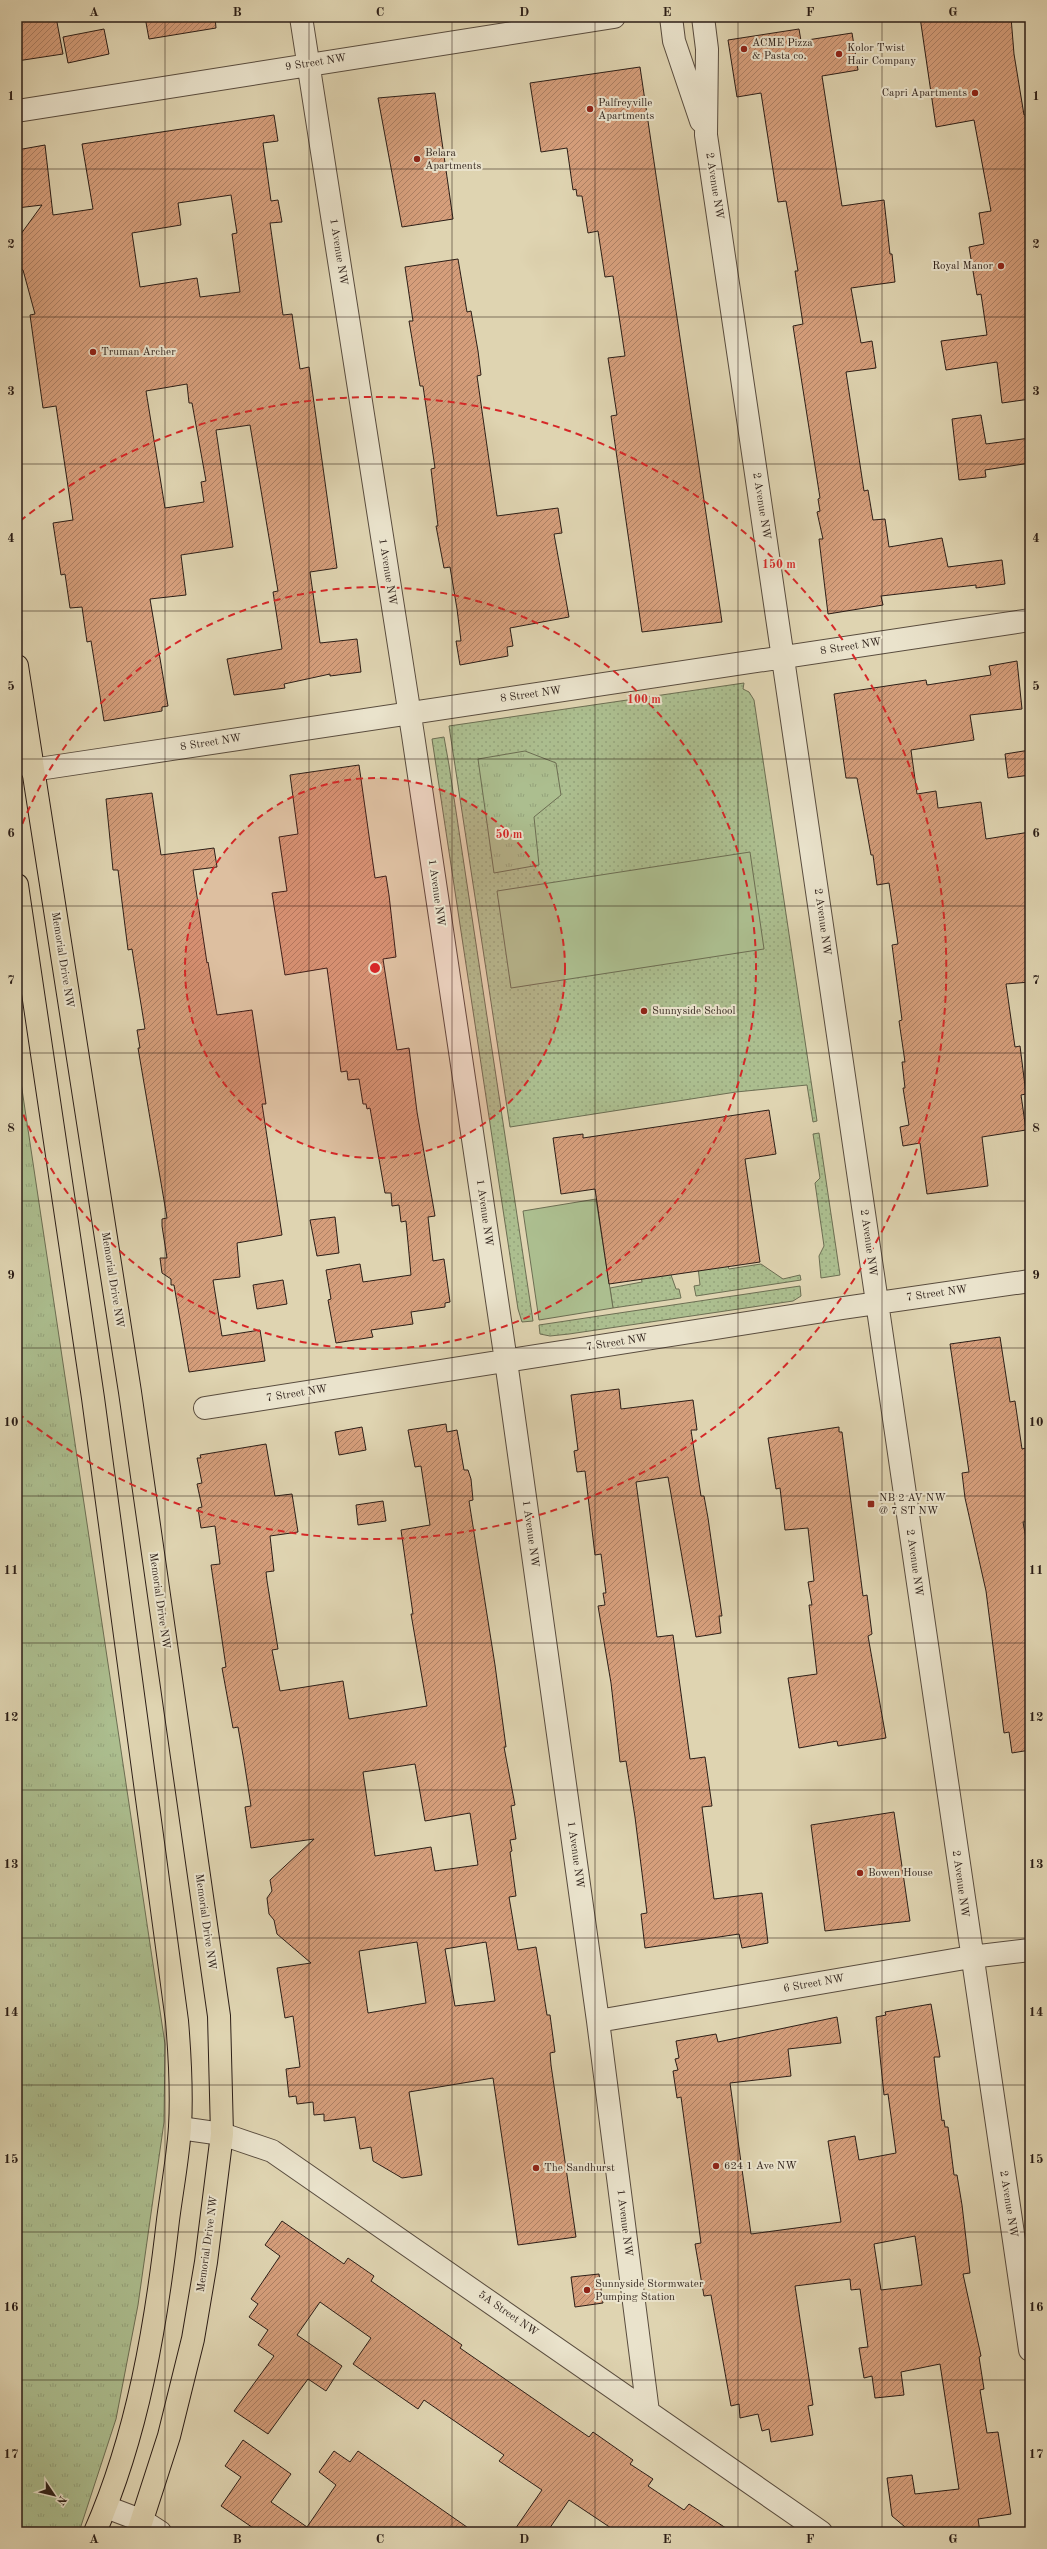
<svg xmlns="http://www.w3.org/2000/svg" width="1047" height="2549" font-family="'Old Standard TT',serif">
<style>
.grass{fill:url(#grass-dots);stroke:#6c6e53}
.park{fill:url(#park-tufts);stroke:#6c6e53}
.pitch{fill:#acbe8f;stroke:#6c6e53}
.building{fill:url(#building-hatch);stroke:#2c1e17;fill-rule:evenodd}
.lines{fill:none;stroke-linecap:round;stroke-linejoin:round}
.minor-casing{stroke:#594c3e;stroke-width:24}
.major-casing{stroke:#2c1e17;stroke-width:24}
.minor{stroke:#eae3cc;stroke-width:22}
.major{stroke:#dfd4b1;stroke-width:22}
.grid{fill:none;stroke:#2c1e17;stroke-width:1;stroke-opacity:0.55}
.ring{fill:none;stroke:#d62828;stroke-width:2;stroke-dasharray:7 5}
.poi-dot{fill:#8f2418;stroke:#eae3cc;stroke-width:1.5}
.labels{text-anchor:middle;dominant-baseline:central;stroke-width:4;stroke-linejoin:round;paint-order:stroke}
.poi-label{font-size:11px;fill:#2c1e17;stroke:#eae3cc;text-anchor:start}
.street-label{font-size:11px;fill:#2c1e17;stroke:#eae3cc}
.centre{fill:#d62828;stroke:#eae3cc;stroke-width:2}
.ring-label{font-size:12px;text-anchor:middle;font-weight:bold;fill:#d62828;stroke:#eae3cc;stroke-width:4;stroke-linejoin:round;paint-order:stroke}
.neatline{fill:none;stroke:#2c1e17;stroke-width:1.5}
.grid-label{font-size:13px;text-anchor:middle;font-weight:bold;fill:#2c1e17}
</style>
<defs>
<pattern id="grass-dots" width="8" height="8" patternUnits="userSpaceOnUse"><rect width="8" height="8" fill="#acbe8f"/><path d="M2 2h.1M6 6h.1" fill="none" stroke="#94a37b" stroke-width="1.8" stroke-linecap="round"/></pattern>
<pattern id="park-tufts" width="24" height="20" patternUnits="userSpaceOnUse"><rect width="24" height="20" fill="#acbe8f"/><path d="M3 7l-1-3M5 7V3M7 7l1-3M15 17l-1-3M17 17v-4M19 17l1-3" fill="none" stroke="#94a37b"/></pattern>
<pattern id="building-hatch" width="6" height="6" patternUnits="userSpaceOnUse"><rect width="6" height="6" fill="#d59e7b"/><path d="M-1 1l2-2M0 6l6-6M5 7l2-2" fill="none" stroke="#ad8064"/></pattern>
</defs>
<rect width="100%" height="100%" fill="#dfd4b1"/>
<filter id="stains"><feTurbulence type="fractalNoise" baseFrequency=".005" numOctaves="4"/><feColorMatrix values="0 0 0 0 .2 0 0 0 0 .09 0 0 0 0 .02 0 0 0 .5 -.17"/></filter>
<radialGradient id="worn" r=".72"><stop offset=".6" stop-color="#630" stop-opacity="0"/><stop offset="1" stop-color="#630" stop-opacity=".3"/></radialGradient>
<!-- grass -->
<path class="grass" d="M 744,683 L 743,689 L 749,692 L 754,700 L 817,1121 L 813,1122 L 807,1085 L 736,1092 L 510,1127 L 449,726 Z
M 444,737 L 449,765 L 533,1321 L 522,1322 L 518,1309 L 432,739 Z
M 819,1133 L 840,1275 L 821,1278 L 819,1256 L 824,1246 L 815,1183 L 820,1178 L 813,1134 Z
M 727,1263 L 729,1269 L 761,1264 L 783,1279 L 800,1275 L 801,1280 L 696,1296 L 694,1286 L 700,1285 L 698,1267 Z
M 670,1272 L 676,1289 L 679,1289 L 681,1298 L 613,1308 L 610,1288 L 642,1282 L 641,1276 Z
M 800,1286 L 801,1296 L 793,1301 L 569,1334 L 550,1336 L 540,1334 L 539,1325 Z"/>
<!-- park -->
<path class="park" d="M 525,751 L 556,763 L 561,795 L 534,817 L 539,865 L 494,873 L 478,759 Z
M 17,1056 L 165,2044 L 164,2122 L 138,2305 L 116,2419 L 79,2532 L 17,2532 Z"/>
<!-- pitch -->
<path class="pitch" d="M 750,852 L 764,949 L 511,988 L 497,891 Z
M 596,1199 L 613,1308 L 539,1320 L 523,1211 Z"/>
<!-- building -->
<path class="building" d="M 17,17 L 56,17 L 63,54 L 17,61 Z
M 145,17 L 215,17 L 216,28 L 149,39 Z
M 920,17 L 1011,17 L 1014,54 L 1024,115 L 1030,114 L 1030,399 L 1002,403 L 997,362 L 946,370 L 941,341 L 987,335 L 981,294 L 977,295 L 969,247 L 984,244 L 979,213 L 991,211 L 974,120 L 936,127 Z
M 104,29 L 109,54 L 68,63 L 63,37 Z
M 799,29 L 801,41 L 852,33 L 858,70 L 822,76 L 842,206 L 884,200 L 890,254 L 892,254 L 895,282 L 851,288 L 861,343 L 872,341 L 876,368 L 846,372 L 864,491 L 868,490 L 873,520 L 885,519 L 889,547 L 942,538 L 948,567 L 1002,560 L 1005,584 L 976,588 L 976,585 L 881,596 L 883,605 L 828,614 L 819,539 L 823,539 L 817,512 L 820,511 L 818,499 L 820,498 L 793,326 L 803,324 L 795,271 L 798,271 L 786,201 L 778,202 L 761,93 L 737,97 L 728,40 Z
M 640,67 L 722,622 L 642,632 L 611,416 L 617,415 L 608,358 L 625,356 L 613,276 L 605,277 L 598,231 L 588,233 L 582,196 L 577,196 L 576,189 L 573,190 L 567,148 L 541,152 L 530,83 Z
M 435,93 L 453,219 L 402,227 L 378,98 Z
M 274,115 L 278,141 L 263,143 L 271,201 L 278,200 L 282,222 L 270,223 L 283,315 L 292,314 L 300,369 L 309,367 L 337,568 L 310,572 L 320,643 L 357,639 L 361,672 L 330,676 L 330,674 L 284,684 L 285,688 L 234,695 L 227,659 L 282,649 L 273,592 L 278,591 L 250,425 L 216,430 L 233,547 L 181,555 L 186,595 L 150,599 L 168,706 L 162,707 L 162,711 L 104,721 L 91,641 L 87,642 L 82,607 L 70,608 L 65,574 L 61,575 L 53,523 L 73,520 L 56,406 L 43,408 L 30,315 L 35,314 L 23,270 L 17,267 L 17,251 L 20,247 L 18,238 L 42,205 L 17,208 L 17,150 L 45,145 L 53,215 L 93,209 L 82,144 ZM 231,195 L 237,233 L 232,234 L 240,292 L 200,297 L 197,278 L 140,287 L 132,233 L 181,225 L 178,203 ZM 187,384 L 189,403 L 192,403 L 206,481 L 201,482 L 204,502 L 165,508 L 146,391 Z
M 458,259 L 467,312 L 471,311 L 478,351 L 481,375 L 477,376 L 497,516 L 558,508 L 562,533 L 554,534 L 569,617 L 510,628 L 513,646 L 507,647 L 508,656 L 460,665 L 456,641 L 461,641 L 457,609 L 450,567 L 444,568 L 436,526 L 438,526 L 431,469 L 435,468 L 423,386 L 420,386 L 409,321 L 413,321 L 405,267 Z
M 981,415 L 986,444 L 1030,438 L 1030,463 L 985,470 L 986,477 L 959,480 L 952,419 Z
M 1017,661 L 1022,709 L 970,715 L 974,740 L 911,750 L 917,794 L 936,791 L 938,808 L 981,802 L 986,839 L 1030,832 L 1030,982 L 1006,984 L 1015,1047 L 1020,1046 L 1026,1094 L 1021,1095 L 1026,1130 L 982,1137 L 988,1186 L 927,1194 L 920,1143 L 903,1146 L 900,1127 L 909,1125 L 903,1088 L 905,1088 L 902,1062 L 905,1062 L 899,1021 L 902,1020 L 892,945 L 898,944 L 889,883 L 877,885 L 873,855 L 871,855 L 857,778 L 846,778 L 834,694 L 926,680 L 927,685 L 991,675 L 989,666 Z
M 1030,750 L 1030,775 L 1008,778 L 1005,754 Z
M 359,765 L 375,878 L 386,876 L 389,895 L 396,957 L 383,959 L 397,1050 L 409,1048 L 417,1112 L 435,1216 L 428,1217 L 433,1261 L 444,1259 L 450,1302 L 445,1303 L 445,1307 L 411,1312 L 413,1324 L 371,1330 L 373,1337 L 336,1343 L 328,1300 L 331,1299 L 326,1270 L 360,1264 L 363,1282 L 411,1275 L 406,1221 L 401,1222 L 399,1205 L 392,1206 L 391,1193 L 385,1193 L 370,1108 L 367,1109 L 366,1104 L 363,1104 L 359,1079 L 348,1080 L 347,1071 L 341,1072 L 327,968 L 285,975 L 272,893 L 287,891 L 279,837 L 298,834 L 290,775 Z
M 152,793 L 161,855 L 214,848 L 217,867 L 193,870 L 207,963 L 208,962 L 217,1015 L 252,1010 L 266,1104 L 262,1104 L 282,1235 L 237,1243 L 240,1277 L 213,1280 L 222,1336 L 260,1330 L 265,1361 L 189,1372 L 174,1285 L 171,1285 L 171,1279 L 162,1273 L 160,1258 L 167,1258 L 162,1226 L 162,1219 L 167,1218 L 138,1048 L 140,1048 L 137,1030 L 145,1029 L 132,949 L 128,950 L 118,870 L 113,870 L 106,799 Z
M 769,1110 L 776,1154 L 745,1159 L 760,1262 L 609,1284 L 595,1189 L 561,1194 L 553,1138 L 583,1134 L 583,1138 Z
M 335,1217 L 339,1253 L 317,1256 L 310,1220 Z
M 283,1280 L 287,1304 L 257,1309 L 253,1285 Z
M 1000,1337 L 1010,1402 L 1015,1401 L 1022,1449 L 1030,1447 L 1030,1521 L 1023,1522 L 1030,1561 L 1030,1750 L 1012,1753 L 1009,1732 L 1004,1733 L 986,1591 L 965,1498 L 962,1473 L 969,1472 L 950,1344 Z
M 619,1389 L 621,1409 L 693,1400 L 697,1430 L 691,1430 L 701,1496 L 704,1496 L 708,1518 L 722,1616 L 719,1616 L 721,1633 L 696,1637 L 668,1477 L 636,1482 L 657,1637 L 673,1635 L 690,1759 L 705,1757 L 712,1806 L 702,1807 L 714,1899 L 762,1893 L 768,1943 L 742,1948 L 739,1934 L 645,1948 L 641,1914 L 647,1913 L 635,1817 L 626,1761 L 620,1762 L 611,1683 L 598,1606 L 605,1605 L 603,1593 L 606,1593 L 601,1554 L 595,1555 L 585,1471 L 577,1472 L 574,1451 L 578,1450 L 571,1395 Z
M 446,1424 L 447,1432 L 457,1430 L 464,1470 L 468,1470 L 471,1479 L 473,1500 L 469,1501 L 495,1665 L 506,1747 L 504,1747 L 515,1805 L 511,1806 L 516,1839 L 510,1840 L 512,1851 L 510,1852 L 516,1896 L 509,1897 L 518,1950 L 536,1947 L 547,2015 L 550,2015 L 555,2052 L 550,2053 L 551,2065 L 576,2237 L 518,2245 L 493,2078 L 409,2092 L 422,2175 L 402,2178 L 373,2161 L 371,2147 L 360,2149 L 355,2117 L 324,2121 L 324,2114 L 314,2115 L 313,2102 L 297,2104 L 296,2096 L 289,2097 L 286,2069 L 300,2067 L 293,2016 L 285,2018 L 277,1968 L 311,1963 L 277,1934 L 274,1920 L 269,1914 L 267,1898 L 272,1891 L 270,1880 L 314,1839 L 251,1848 L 245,1807 L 251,1806 L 244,1761 L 238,1727 L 233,1728 L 222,1668 L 226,1667 L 211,1565 L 220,1564 L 215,1526 L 201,1528 L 198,1508 L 202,1507 L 197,1484 L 202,1483 L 197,1458 L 201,1458 L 200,1455 L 266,1444 L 275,1496 L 292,1494 L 298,1532 L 270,1536 L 274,1571 L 266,1572 L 267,1581 L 278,1649 L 272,1650 L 280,1691 L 343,1681 L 349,1719 L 427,1706 L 411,1614 L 413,1614 L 401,1530 L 430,1525 L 421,1466 L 415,1467 L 408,1430 ZM 415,1764 L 425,1821 L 470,1813 L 478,1865 L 435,1871 L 431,1847 L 375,1856 L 363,1772 ZM 417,1942 L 426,2003 L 368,2013 L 359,1951 ZM 486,1942 L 495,2001 L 455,2006 L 445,1949 Z
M 362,1427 L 366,1450 L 339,1455 L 335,1432 Z
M 839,1427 L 839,1432 L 842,1432 L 863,1596 L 867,1595 L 872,1634 L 868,1636 L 886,1738 L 838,1746 L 837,1741 L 799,1748 L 788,1678 L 817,1674 L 809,1605 L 812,1605 L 808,1582 L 814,1581 L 808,1528 L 785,1530 L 780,1488 L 776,1489 L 768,1438 Z
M 383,1501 L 386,1521 L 358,1525 L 356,1505 Z
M 894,1812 L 910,1921 L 825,1931 L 811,1825 Z
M 931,2004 L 940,2057 L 934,2057 L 939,2098 L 942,2121 L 944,2120 L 945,2127 L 948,2127 L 954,2175 L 957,2175 L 962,2205 L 970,2273 L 963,2274 L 981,2356 L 979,2357 L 984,2389 L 980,2390 L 987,2433 L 998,2432 L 1011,2514 L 978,2519 L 980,2532 L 911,2532 L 892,2516 L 887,2478 L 912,2475 L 915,2494 L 959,2489 L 940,2364 L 901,2372 L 904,2395 L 875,2398 L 872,2376 L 864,2378 L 859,2348 L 868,2347 L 860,2289 L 851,2290 L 850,2279 L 795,2286 L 813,2405 L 808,2406 L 813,2435 L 771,2442 L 769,2429 L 762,2431 L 758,2414 L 740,2418 L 739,2404 L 731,2406 L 711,2295 L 704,2296 L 695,2244 L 701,2243 L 681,2097 L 677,2098 L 673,2071 L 678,2070 L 675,2059 L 679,2058 L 676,2041 L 716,2034 L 718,2042 L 837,2017 L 841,2043 L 788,2049 L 791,2076 L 730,2083 L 751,2234 L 841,2222 L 828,2141 L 855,2136 L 859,2160 L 896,2153 L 888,2094 L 884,2095 L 876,2017 L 886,2015 L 885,2012 ZM 915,2236 L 922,2285 L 881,2290 L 874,2244 Z
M 282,2221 L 344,2264 L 348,2258 L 374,2276 L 371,2281 L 462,2345 L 460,2348 L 589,2437 L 593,2432 L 633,2460 L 630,2464 L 653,2479 L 648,2486 L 684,2510 L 689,2504 L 732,2532 L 617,2532 L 569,2500 L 547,2532 L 513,2532 L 542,2490 L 499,2461 L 504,2455 L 424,2400 L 418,2409 L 353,2364 L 371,2338 L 320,2302 L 297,2335 L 342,2366 L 326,2391 L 308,2379 L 268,2434 L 234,2411 L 274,2356 L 258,2345 L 268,2330 L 249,2317 L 258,2304 L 251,2299 L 280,2256 L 265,2245 Z
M 599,2274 L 603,2303 L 575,2307 L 571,2277 Z
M 243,2440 L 291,2474 L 271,2502 L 307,2527 L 336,2485 L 319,2472 L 334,2451 L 350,2462 L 358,2451 L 474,2532 L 259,2532 L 221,2506 L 241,2477 L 225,2466 Z"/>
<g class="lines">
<!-- minor casing -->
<g class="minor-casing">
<path id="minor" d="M 301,17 L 413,735 L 506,1361 L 598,2021 L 648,2412
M 671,17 L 674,41 L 701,121
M 703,17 L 707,49 L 706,135 C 816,873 919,1612 1030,2350
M 17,111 L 614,17
M 32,770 L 1030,620
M 205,1408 L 843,1308 L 1030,1281
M 598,2021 L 971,1957 L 1030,1950
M 180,2128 L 222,2134 L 272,2151 L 821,2532
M 106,2507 L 143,2521 L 160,2532"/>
</g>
<!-- major casing -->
<g class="major-casing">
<path id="major" d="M 17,666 L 130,1392 L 219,2016 L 222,2134 L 206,2262 L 193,2339 L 169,2436 L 138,2532
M 17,885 L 93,1398 L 177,2021 C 180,2057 182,2092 180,2127 C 178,2158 172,2189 168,2220 C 156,2326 138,2434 95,2532"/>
</g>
<!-- minor -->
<use href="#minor" class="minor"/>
<!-- major -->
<use href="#major" class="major"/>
</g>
<!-- grid -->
<path class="grid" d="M 165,17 L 165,2532M 309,17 L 309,2532M 452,17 L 452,2532M 595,17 L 595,2532M 738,17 L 738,2532M 882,17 L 882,2532M 17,169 L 1030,169M 17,317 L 1030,317M 17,464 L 1030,464M 17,611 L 1030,611M 17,759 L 1030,759M 17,906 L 1030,906M 17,1053 L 1030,1053M 17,1201 L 1030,1201M 17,1348 L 1030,1348M 17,1496 L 1030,1496M 17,1643 L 1030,1643M 17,1790 L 1030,1790M 17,1938 L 1030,1938M 17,2085 L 1030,2085M 17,2232 L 1030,2232M 17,2380 L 1030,2380"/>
<!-- distance rings -->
<circle cx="375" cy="968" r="190" fill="#d62828" fill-opacity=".12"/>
<g class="ring">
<circle cx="375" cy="968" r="190"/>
<path d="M18 835A381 381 0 1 1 18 1101"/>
<path d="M20 521A571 571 0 1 1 20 1415"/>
</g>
<!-- markers -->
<g class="poi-dot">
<circle cx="744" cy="49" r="4"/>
<circle cx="839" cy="54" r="4"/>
<circle cx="975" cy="93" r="4"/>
<circle cx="590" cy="109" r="4"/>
<circle cx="417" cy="159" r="4"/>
<circle cx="1001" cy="266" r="4"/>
<circle cx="93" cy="352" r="4"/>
<circle cx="644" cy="1011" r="4"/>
<rect x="867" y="1500" width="8" height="8" rx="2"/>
<circle cx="860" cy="1873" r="4"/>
<circle cx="716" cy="2166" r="4"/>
<circle cx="536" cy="2168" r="4"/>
<circle cx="587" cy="2290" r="4"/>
</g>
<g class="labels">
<!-- poi labels -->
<g class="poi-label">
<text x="752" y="43">ACME Pizza<tspan x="752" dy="13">&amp; Pasta co.</tspan></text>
<text x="847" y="48">Kolor Twist<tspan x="847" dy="13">Hair Company</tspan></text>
<text x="967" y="93" text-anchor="end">Capri Apartments</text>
<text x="598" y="103">Palfreyville<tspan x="598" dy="13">Apartments</tspan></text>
<text x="425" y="153">Belara<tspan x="425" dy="13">Apartments</tspan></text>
<text x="993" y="266" text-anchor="end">Royal Manor</text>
<text x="101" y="352">Truman Archer</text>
<text x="652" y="1011">Sunnyside School</text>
<text x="879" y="1498">NB 2 AV NW<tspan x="879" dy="13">@ 7 ST NW</tspan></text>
<text x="868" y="1873">Bowen House</text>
<text x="724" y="2166">624 1 Ave NW</text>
<text x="544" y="2168">The Sandhurst</text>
<text x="595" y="2284">Sunnyside Stormwater<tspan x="595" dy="13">Pumping Station</tspan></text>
</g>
<!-- street labels -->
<g class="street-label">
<text transform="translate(316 63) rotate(-9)">9 Street NW</text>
<text transform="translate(714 186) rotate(81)">2 Avenue NW</text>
<text transform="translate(338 252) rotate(81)">1 Avenue NW</text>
<text transform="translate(761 506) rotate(81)">2 Avenue NW</text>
<text transform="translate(387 572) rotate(81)">1 Avenue NW</text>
<text transform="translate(851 647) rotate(-9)">8 Street NW</text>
<text transform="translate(531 695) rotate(-8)">8 Street NW</text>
<text transform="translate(211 743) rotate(-9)">8 Street NW</text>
<text transform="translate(436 893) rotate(82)">1 Avenue NW</text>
<text transform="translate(822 922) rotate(82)">2 Avenue NW</text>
<text transform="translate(62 960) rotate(81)">Memorial Drive NW</text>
<text transform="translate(484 1213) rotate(82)">1 Avenue NW</text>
<text transform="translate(868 1243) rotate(82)">2 Avenue NW</text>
<text transform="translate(112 1280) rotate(81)">Memorial Drive NW</text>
<text transform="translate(937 1294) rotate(-8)">7 Street NW</text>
<text transform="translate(617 1343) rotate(-9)">7 Street NW</text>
<text transform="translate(297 1394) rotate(-9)">7 Street NW</text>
<text transform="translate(530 1534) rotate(82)">1 Avenue NW</text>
<text transform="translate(914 1563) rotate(82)">2 Avenue NW</text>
<text transform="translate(159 1601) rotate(82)">Memorial Drive NW</text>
<text transform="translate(575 1855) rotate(82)">1 Avenue NW</text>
<text transform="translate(960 1884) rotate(82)">2 Avenue NW</text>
<text transform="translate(205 1922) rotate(82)">Memorial Drive NW</text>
<text transform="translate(814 1984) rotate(-10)">6 Street NW</text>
<text transform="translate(1008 2204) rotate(81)">2 Avenue NW</text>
<text transform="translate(624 2223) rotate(83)">1 Avenue NW</text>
<text transform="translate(208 2244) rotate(-82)">Memorial Drive NW</text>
<text transform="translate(508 2314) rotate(35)">5A Street NW</text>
</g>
</g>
<circle cx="375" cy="968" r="6" class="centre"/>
<g class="ring-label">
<text x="779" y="568">150 m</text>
<text x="644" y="703">100 m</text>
<text x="509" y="838">50 m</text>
</g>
<!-- margin -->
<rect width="1047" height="2549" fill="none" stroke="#dfd4b1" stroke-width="44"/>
<!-- north arrow -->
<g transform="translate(54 2495) rotate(125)" stroke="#eae3cc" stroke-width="3" paint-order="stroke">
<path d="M0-3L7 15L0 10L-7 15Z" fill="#2c1e17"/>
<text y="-6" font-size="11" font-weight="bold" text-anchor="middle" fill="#2c1e17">N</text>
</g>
<rect x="22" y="22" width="1003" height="2505" class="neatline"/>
<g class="grid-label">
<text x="94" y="16">A</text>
<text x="237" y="16">B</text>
<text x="380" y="16">C</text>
<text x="524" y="16">D</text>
<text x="667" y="16">E</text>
<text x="810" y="16">F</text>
<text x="953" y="16">G</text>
<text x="11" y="100">1</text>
<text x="1036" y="100">1</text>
<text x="11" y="248">2</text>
<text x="1036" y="248">2</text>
<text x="11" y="395">3</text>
<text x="1036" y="395">3</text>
<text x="11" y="542">4</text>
<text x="1036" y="542">4</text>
<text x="11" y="690">5</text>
<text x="1036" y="690">5</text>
<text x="11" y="837">6</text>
<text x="1036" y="837">6</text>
<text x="11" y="984">7</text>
<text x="1036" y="984">7</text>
<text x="11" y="1132">8</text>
<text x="1036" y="1132">8</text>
<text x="11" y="1279">9</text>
<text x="1036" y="1279">9</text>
<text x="11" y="1426">10</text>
<text x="1036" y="1426">10</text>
<text x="11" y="1574">11</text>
<text x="1036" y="1574">11</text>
<text x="11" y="1721">12</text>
<text x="1036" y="1721">12</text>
<text x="11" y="1868">13</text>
<text x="1036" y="1868">13</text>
<text x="11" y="2016">14</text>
<text x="1036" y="2016">14</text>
<text x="11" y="2163">15</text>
<text x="1036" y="2163">15</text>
<text x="11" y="2311">16</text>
<text x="1036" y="2311">16</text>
<text x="11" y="2458">17</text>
<text x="1036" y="2458">17</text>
<text x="94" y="2543">A</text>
<text x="237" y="2543">B</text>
<text x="380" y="2543">C</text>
<text x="524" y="2543">D</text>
<text x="667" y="2543">E</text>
<text x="810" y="2543">F</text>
<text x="953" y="2543">G</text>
</g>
<rect width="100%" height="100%" filter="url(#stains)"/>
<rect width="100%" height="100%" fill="url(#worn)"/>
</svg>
